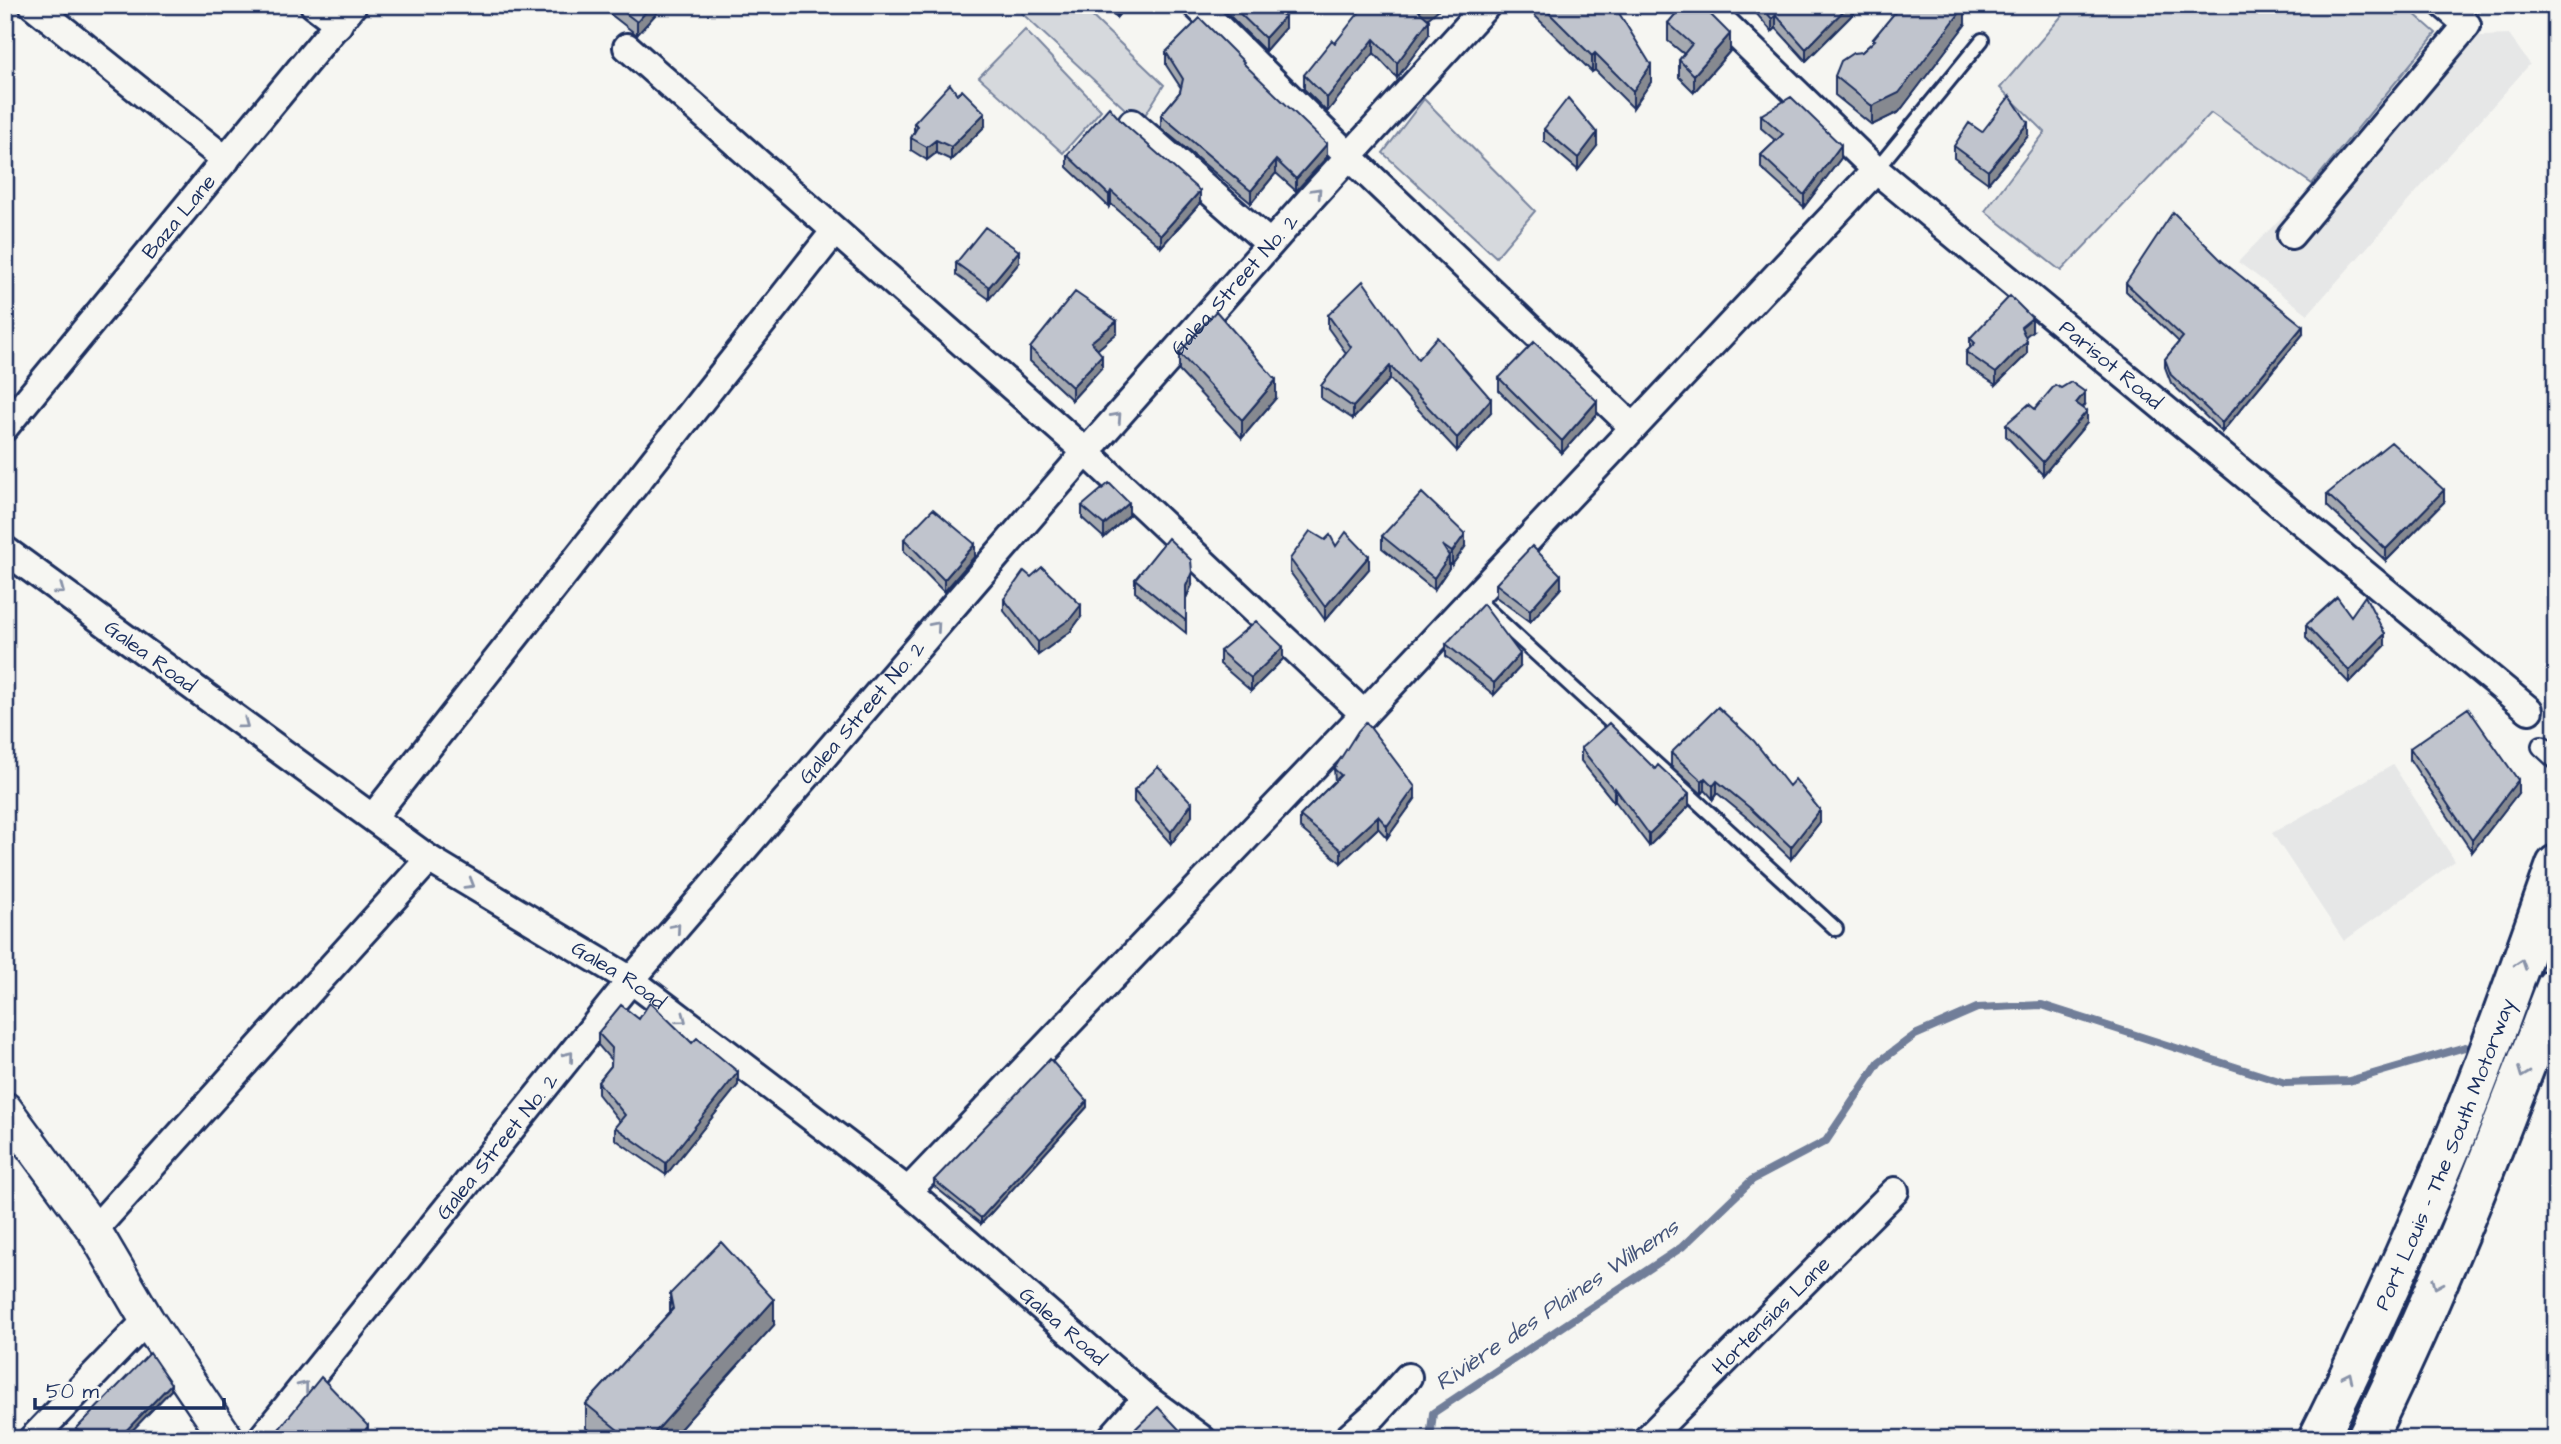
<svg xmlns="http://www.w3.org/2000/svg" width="2561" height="1444" font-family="'Architects Daughter',sans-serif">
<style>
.built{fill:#e6e7e7}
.green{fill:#d6d9dd;stroke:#78849e;stroke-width:2}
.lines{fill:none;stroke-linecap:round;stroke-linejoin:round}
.stream{stroke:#717e99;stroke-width:8}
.service-casing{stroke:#1b2f5e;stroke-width:18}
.pedestrian-casing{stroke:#1b2f5e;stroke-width:24}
.minor-casing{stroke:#1b2f5e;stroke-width:32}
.tertiary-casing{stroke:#1b2f5e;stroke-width:38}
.trunk-casing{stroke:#1b2f5e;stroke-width:44}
.service{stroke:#f6f6f2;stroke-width:12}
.pedestrian{stroke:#f6f6f2;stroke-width:19}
.minor{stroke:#f6f6f2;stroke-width:26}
.tertiary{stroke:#f6f6f2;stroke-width:33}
.trunk{stroke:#f6f6f2;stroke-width:38}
.wall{fill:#a5a9b0;stroke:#1b2f5e;stroke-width:2}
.shaded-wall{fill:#868990;stroke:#1b2f5e;stroke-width:2}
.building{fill:#c0c4cd;stroke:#1b2f5e;stroke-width:2}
.oneway{stroke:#8892a8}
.labels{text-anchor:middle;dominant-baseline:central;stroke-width:5;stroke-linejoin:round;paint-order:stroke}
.street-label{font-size:21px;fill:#1b2f5e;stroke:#f6f6f2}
.water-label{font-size:23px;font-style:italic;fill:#46567b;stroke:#f6f6f2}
</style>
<rect width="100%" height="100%" fill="#f6f6f2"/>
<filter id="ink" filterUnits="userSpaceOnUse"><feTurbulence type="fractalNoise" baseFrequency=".0143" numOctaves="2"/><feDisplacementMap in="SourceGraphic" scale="14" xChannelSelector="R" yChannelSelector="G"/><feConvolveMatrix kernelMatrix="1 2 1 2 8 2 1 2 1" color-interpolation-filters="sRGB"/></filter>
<g filter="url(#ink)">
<!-- built -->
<path class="built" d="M 2509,35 L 2530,64 L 2308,314 L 2238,262 L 2456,37 Z
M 2393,765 L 2455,861 L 2344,941 L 2272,833 Z"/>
<!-- green -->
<path class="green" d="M 1080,5 L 1164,85 L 1140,123 L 1014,6 Z
M 2071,5 L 2404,5 L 2436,33 L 2312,184 L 2211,113 L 2061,271 L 1985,211 L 2045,132 L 2000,88 Z
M 1025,30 L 1101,110 L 1063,153 L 979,77 Z
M 1424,99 L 1535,211 L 1496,257 L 1383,153 Z"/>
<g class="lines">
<!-- stream -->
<path class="stream" d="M 1430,1439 L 1433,1413 L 1682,1247 L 1752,1180 L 1826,1141 L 1879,1062 L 1915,1035 L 1977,1008 L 2042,1005 L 2285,1083 L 2349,1081 L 2465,1047"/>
<!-- service casing -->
<g class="service-casing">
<path id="service" d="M 1876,170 L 1982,40
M 1474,597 L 1836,929"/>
</g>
<!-- pedestrian casing -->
<g class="pedestrian-casing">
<path id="pedestrian" d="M 2542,746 L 2556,759"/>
</g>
<!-- minor casing -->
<g class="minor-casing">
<g id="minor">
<path d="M 33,5 L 226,160"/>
<path d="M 314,5 L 339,24 L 337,26"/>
<path d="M 1196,5 L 1350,157 L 1633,427"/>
<path id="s1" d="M 1706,5 L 1876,170 L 2529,710"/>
<path d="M 627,47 L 1086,452 L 1364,714"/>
<path d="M 1132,123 L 1270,244"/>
<path d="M 2291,235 L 2467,25 L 2444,5"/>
<path id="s2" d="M 5,427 L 353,5"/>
<path id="s3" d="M 5,550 L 429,859 L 631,980 L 908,1191 L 1146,1398 L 1202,1439"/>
<path d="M 373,817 L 834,232"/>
<path d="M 908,1191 L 1364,714 L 1876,170"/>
<path d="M 94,1230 L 429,859"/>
<path d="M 32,1439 L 147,1320"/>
<path id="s4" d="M 261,1439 L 631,980 L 1086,452 L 1312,197 L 1487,5"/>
<path d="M 1110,1439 L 1146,1398"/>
<path d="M 1347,1439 L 1374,1415 L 1408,1377"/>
<path id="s5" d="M 1647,1439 L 1895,1191"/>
</g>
</g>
<!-- tertiary casing -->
<g class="tertiary-casing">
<path id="tertiary" d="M 5,1109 L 94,1230 L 147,1320 L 227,1439"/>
</g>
<!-- trunk casing -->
<g class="trunk-casing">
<g id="trunk">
<path id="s6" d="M 2318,1439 C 2364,1347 2406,1253 2446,1159 C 2487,1062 2521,963 2556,865"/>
<path d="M 2366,1439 C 2439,1293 2497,1139 2556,987"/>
</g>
</g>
<!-- service -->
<use href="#service" class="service"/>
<!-- pedestrian -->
<use href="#pedestrian" class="pedestrian"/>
<!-- minor -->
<use href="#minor" class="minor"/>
<!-- tertiary -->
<use href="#tertiary" class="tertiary"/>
<!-- trunk -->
<use href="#trunk" class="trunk"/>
</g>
<!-- wall -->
<path class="wall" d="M 600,5 L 664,5 L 637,35 L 600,6 Z
M 1101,5 L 1127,5 L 1117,17 Z
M 1219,5 L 1278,5 L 1274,10 L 1285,28 L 1265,51 Z
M 1524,5 L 1614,5 L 1651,82 L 1633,108 L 1595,70 L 1592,72 Z
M 1755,5 L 1860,5 L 1850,17 L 1806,61 L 1776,28 L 1772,32 L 1755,12 Z
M 1428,18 L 1429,34 L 1397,78 L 1374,53 L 1327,112 L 1304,89 L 1304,75 L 1335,43 Z
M 1668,23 L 1730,51 L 1694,92 L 1679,77 L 1679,60 L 1684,54 L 1668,41 Z
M 1965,25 L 1899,112 L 1872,125 L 1835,95 L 1835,76 L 1873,42 L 1873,39 Z
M 1166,52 L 1244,64 L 1327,157 L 1296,191 L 1276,173 L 1251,203 L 1161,128 L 1161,115 L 1180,92 L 1181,88 L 1166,65 Z
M 957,94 L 985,126 L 951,160 L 936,153 L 927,160 L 911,150 L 911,138 L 914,132 L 914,123 Z
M 1761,115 L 1841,158 L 1804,207 L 1761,168 L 1761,155 L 1776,141 L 1761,128 Z
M 1122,122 L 1200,203 L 1161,247 L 1111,204 L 1109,207 L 1067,167 L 1067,155 Z
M 1544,129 L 1597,146 L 1578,170 L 1544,141 Z
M 1982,132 L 2028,136 L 1988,183 L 1954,158 L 1954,146 Z
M 2223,262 L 2303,334 L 2222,432 L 2171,383 L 2165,367 L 2165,359 L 2179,342 L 2126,291 L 2126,283 Z
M 956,263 L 1019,263 L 989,299 L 956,275 Z
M 1328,315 L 1418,359 L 1491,412 L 1457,451 L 1390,379 L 1353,419 L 1321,398 L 1321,386 L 1346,353 L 1328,328 Z
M 2032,331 L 2025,336 L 2027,354 L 1996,385 L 1966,365 L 1966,352 L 1970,348 L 1970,338 Z
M 1117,333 L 1097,349 L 1102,367 L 1072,400 L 1030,361 L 1030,348 Z
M 1179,353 L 1276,398 L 1242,438 L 1179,371 Z
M 1499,378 L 1597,414 L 1562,453 L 1499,391 Z
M 2085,405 L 2083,408 L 2087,423 L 2043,475 L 2006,436 L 2006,424 L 2035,409 Z
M 2327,494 L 2444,502 L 2386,561 L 2327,506 Z
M 1082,506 L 1129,515 L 1104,538 L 1082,518 Z
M 1382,536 L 1465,547 L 1452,565 L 1449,563 L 1449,568 L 1434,590 L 1382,548 Z
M 904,539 L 975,556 L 944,592 L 904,551 Z
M 1336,546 L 1369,569 L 1325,620 L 1290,572 L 1290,559 Z
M 1135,579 L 1192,585 L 1186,598 L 1186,633 L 1135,592 Z
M 1496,584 L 1561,588 L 1530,622 L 1496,597 Z
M 1004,599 L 1081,617 L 1070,632 L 1038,655 L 1004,611 Z
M 2306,625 L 2385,646 L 2349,683 L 2306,638 Z
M 1446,644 L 1520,667 L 1494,695 L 1446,656 Z
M 1220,651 L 1283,659 L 1251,691 L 1220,664 Z
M 1581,748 L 1689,806 L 1649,846 L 1615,801 L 1614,802 L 1581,761 Z
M 2410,748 L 2518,793 L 2472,852 L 2410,760 Z
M 1671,753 L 1789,786 L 1820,822 L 1791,859 L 1750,820 L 1717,793 L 1713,799 L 1705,790 L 1702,794 L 1671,766 Z
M 1334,769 L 1415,799 L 1387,838 L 1378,828 L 1341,863 L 1300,828 L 1300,816 L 1335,781 Z
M 1134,790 L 1192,816 L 1171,844 L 1134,802 Z
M 639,1019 L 692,1043 L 738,1085 L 666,1175 L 615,1139 L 615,1127 L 620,1122 L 598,1094 L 598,1082 L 611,1066 L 611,1060 L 598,1045 L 598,1033 Z
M 1087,1107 L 981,1224 L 934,1186 L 934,1180 Z
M 670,1294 L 774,1325 L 671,1439 L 599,1439 L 586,1428 L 586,1404 L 670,1312 Z
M 171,1390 L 124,1439 L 79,1439 L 76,1436 L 76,1429 Z"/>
<!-- shaded-wall -->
<path class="shaded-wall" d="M 652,5 L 664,5 L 637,35 L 637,22 Z
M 1117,5 L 1127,5 L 1117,17 Z
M 1269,5 L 1278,5 L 1268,20 L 1268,7 Z
M 1426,5 L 1444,5 L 1419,26 L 1419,11 Z
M 1849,5 L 1860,5 L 1850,17 L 1806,61 L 1806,49 Z
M 1965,6 L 1965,25 L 1899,112 L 1872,125 L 1872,106 Z
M 1776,15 L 1776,28 L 1772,32 L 1772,19 Z
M 1285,16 L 1285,28 L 1265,51 L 1265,38 Z
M 1429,20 L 1429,34 L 1397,78 L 1397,63 Z
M 1730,34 L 1730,51 L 1694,92 L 1694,75 Z
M 1374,39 L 1374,53 L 1327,112 L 1327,98 Z
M 1595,53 L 1595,70 L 1592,72 L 1592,56 Z
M 1651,65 L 1651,82 L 1633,108 L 1633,91 Z
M 985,113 L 985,126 L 951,160 L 951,147 Z
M 2028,123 L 2028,136 L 1988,183 L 1988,171 Z
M 1597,133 L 1597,146 L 1578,170 L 1578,158 Z
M 936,140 L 936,153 L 927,160 L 927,147 Z
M 1327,144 L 1327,157 L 1296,191 L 1296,179 Z
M 1841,145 L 1841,158 L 1804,207 L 1804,195 Z
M 1276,160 L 1276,173 L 1251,203 L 1251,191 Z
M 1111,191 L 1111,204 L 1109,207 L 1109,195 Z
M 1200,191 L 1200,203 L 1161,247 L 1161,235 Z
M 1019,251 L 1019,263 L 989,299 L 989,287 Z
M 2032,318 L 2032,331 L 2021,340 L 2021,327 Z
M 1117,321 L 1117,333 L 1091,355 L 1091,342 Z
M 2303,326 L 2303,334 L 2222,432 L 2222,423 Z
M 2027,341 L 2027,354 L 1996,385 L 1996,373 Z
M 1102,355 L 1102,367 L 1072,400 L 1072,387 Z
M 1390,366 L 1390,379 L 1353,419 L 1353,407 Z
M 1276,380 L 1276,398 L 1242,438 L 1242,420 Z
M 2085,392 L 2085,405 L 2076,415 L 2076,403 Z
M 1491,399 L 1491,412 L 1457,451 L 1457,438 Z
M 1597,401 L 1597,414 L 1562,453 L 1562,441 Z
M 2087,411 L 2087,423 L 2043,475 L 2043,462 Z
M 2444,490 L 2444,502 L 2386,561 L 2386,549 Z
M 1129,503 L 1129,515 L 1104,538 L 1104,525 Z
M 1465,534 L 1465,547 L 1452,565 L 1452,552 Z
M 975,544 L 975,556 L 944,592 L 944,580 Z
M 1369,556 L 1369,569 L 1325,620 L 1325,607 Z
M 1449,556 L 1449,568 L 1434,590 L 1434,578 Z
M 1192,572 L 1192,585 L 1186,598 L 1186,586 Z
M 1561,575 L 1561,588 L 1530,622 L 1530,610 Z
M 1081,605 L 1081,617 L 1070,632 L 1038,655 L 1038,642 Z
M 2385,634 L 2385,646 L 2349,683 L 2349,671 Z
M 1283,647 L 1283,659 L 1251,691 L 1251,678 Z
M 1520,654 L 1520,667 L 1494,695 L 1494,683 Z
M 1705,778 L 1705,790 L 1702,794 L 1702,781 Z
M 2518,780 L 2518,793 L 2472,852 L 2472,840 Z
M 1717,781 L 1717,793 L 1713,799 L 1713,786 Z
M 1415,787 L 1415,799 L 1387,838 L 1387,826 Z
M 1615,788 L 1615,801 L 1614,802 L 1614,790 Z
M 1689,794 L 1689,806 L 1649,846 L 1649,834 Z
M 1192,803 L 1192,816 L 1171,844 L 1171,832 Z
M 1820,810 L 1820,822 L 1791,859 L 1791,847 Z
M 1378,816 L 1378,828 L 1341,863 L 1341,850 Z
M 738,1072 L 738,1085 L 666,1175 L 666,1163 Z
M 1087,1101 L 1087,1107 L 981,1224 L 981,1218 Z
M 774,1300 L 774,1325 L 671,1439 L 649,1439 Z
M 171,1384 L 171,1390 L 124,1439 L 118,1439 Z
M 368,1426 L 368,1439 L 359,1439 Z"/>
<!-- building -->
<path class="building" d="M 615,5 L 652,5 L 637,22 Z
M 1231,5 L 1269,5 L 1268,7 L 1285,16 L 1265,38 Z
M 1365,5 L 1426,5 L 1419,11 L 1429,20 L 1397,63 L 1374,39 L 1327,98 L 1304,75 L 1332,40 L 1335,43 Z
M 1541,5 L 1614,5 L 1651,65 L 1633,91 L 1595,53 L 1592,56 Z
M 1683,5 L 1701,5 L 1730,34 L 1694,75 L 1679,60 L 1692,44 L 1668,23 Z
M 1760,5 L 1849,5 L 1806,49 L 1776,15 L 1772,19 Z
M 1901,5 L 1963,5 L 1965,6 L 1899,93 L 1872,106 L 1835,76 L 1841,61 L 1853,53 L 1862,52 L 1875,40 L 1873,39 Z
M 1200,18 L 1244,62 L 1243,63 L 1327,144 L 1296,179 L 1276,160 L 1251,191 L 1161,115 L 1180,92 L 1183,79 L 1166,52 Z
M 950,84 L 957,94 L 962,90 L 985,113 L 951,147 L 936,140 L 927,147 L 911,138 L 918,126 L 914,123 Z
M 2010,96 L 2028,123 L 1988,171 L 1954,146 L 1969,123 L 1982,132 Z
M 1791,97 L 1841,145 L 1804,195 L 1761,155 L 1783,134 L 1761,115 Z
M 1568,98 L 1597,133 L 1578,158 L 1544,129 Z
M 1109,107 L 1122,122 L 1200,191 L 1161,235 L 1111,191 L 1109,195 L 1067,155 Z
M 2173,212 L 2223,262 L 2303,326 L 2222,423 L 2171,375 L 2165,359 L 2183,337 L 2126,283 Z
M 985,227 L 1019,251 L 989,287 L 956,263 Z
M 1363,281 L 1418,359 L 1437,337 L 1491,399 L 1457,438 L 1390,366 L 1353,407 L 1321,386 L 1351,347 L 1328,315 Z
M 1075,292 L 1117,321 L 1091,342 L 1102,355 L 1072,387 L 1030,348 Z
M 2010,296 L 2032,318 L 2021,327 L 2027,341 L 1996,373 L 1966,352 L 1975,343 L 1970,338 Z
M 1216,311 L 1276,380 L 1242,420 L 1179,353 Z
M 1534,342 L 1597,401 L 1562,441 L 1499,378 Z
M 2071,382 L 2085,392 L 2076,403 L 2087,411 L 2043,462 L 2006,424 L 2029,404 L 2035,409 L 2055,385 L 2061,388 Z
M 2391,442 L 2444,490 L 2386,549 L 2327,494 Z
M 1109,483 L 1129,503 L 1104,525 L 1082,506 Z
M 1422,493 L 1465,534 L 1452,552 L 1442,545 L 1449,556 L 1434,578 L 1382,536 Z
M 933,509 L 975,544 L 944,580 L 904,539 Z
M 1310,531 L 1325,540 L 1330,535 L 1336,546 L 1346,532 L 1369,556 L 1325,607 L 1290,559 Z
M 1168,538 L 1191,560 L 1192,572 L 1186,586 L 1186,621 L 1135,579 Z
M 1532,546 L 1561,575 L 1530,610 L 1496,584 Z
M 1042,567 L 1081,605 L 1070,619 L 1038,642 L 1004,599 L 1024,571 L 1031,577 Z
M 2365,596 L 2385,634 L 2349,671 L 2306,625 L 2337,597 L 2351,616 Z
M 1483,604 L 1520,654 L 1494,683 L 1446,644 Z
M 1256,621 L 1283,647 L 1251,678 L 1220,651 Z
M 1718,707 L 1754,741 L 1789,786 L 1795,779 L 1820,810 L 1791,847 L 1750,808 L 1717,781 L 1713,786 L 1705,778 L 1702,781 L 1671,753 Z
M 2468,708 L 2518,780 L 2472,840 L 2410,748 Z
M 1366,722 L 1415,787 L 1387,826 L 1378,816 L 1341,850 L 1300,816 L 1341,775 L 1334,769 L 1358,731 Z
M 1609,723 L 1655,769 L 1658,765 L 1689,794 L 1649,834 L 1615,788 L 1614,790 L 1581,748 Z
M 1158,767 L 1192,803 L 1171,832 L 1134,790 Z
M 650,1002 L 692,1043 L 697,1038 L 738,1072 L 666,1163 L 615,1127 L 625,1115 L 598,1082 L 611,1066 L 612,1048 L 598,1033 L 621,1005 L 639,1019 Z
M 1050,1059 L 1087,1101 L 981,1218 L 934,1180 Z
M 721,1242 L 774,1300 L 649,1439 L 629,1439 L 586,1404 L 673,1309 L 670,1294 Z
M 150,1353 L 171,1384 L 118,1439 L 87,1439 L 76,1429 Z
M 321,1377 L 368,1426 L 359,1439 L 278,1439 L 275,1434 Z
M 1158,1407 L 1188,1439 L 1125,1439 Z"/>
<!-- one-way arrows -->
<defs><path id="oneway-chevron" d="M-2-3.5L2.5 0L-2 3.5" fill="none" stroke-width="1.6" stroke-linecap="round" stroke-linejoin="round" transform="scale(1.75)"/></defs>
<g class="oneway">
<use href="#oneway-chevron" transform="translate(1317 192) rotate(-47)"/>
<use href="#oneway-chevron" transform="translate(1117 417) rotate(-48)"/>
<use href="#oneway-chevron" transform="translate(60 590) rotate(36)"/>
<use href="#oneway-chevron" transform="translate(936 626) rotate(-49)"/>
<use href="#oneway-chevron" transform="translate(244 724) rotate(36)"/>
<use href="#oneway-chevron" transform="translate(470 884) rotate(31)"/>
<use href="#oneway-chevron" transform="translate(676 928) rotate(-49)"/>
<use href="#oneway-chevron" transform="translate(2521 964) rotate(-71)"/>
<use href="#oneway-chevron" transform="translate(682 1019) rotate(37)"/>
<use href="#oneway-chevron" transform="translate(569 1056) rotate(-51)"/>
<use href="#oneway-chevron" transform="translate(2523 1073) rotate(111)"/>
<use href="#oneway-chevron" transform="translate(2437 1284) rotate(113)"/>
<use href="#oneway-chevron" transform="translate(2348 1377) rotate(-64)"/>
<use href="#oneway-chevron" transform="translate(304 1386) rotate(-51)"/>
</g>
</g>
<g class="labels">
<!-- street labels -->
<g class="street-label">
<text stroke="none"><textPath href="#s2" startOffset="273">Baza Lane</textPath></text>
<text stroke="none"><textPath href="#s4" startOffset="1510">Galea Street No. 2</textPath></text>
<text stroke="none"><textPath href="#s1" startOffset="542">Parisot Road</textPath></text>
<text stroke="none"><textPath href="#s3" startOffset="180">Galea Road</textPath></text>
<text stroke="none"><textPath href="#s4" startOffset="943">Galea Street No. 2</textPath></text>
<text stroke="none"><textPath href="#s3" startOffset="747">Galea Road</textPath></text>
<text stroke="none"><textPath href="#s4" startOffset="376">Galea Street No. 2</textPath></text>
<text stroke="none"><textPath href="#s6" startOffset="312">Port Louis – The South Motorway</textPath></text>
<text stroke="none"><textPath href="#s5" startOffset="175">Hortensias Lane</textPath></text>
<text stroke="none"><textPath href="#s3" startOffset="1314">Galea Road</textPath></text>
</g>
<!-- water labels -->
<g class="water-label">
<text transform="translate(1557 1305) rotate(-34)">Rivière des Plaines Wilhems</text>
</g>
</g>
<!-- margin -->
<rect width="2561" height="1444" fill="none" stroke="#f6f6f2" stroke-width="28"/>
<rect x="14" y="14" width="2533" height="1416" fill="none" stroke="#1b2f5e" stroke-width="2.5" filter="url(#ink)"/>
<!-- scale -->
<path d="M35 1398v10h189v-10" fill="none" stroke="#1b2f5e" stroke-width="3.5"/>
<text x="46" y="1398" font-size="21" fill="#1b2f5e" stroke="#f6f6f2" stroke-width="5" paint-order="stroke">50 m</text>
</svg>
